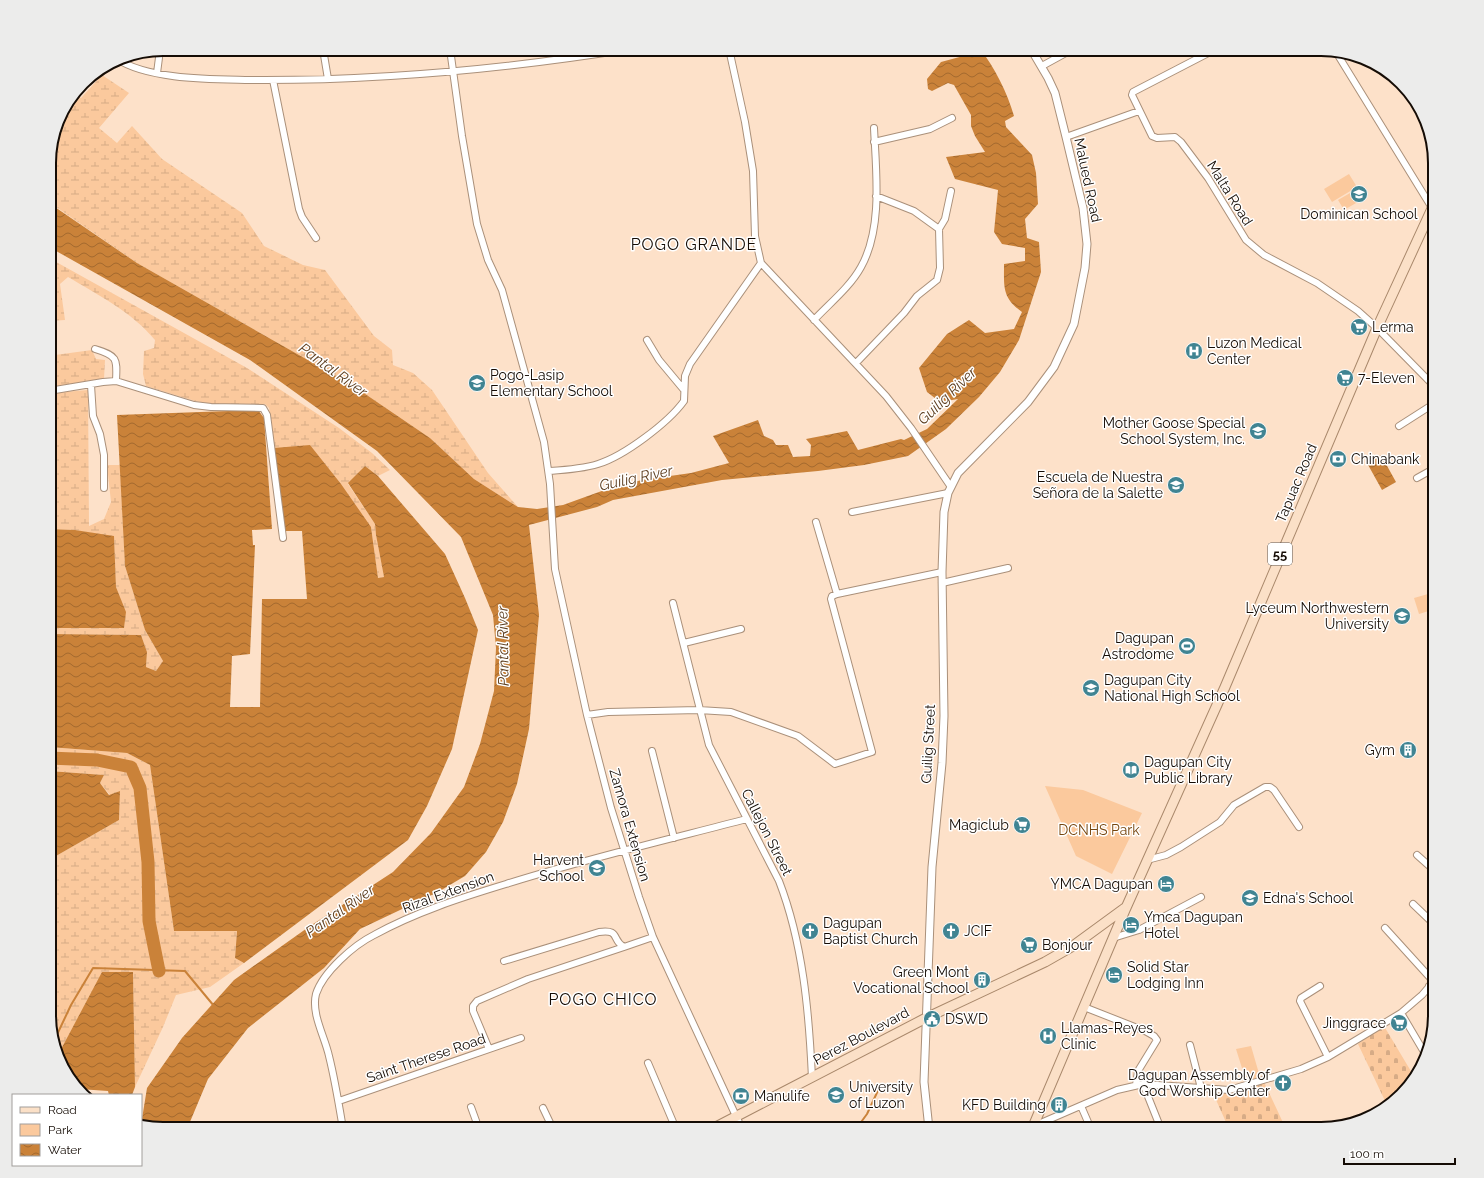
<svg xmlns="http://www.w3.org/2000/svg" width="1484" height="1178" font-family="Raleway,sans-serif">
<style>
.wetland{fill:url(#wetland-marsh)}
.cemetery{fill:url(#cemetery-stones)}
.park{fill:#fbc99d}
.water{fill:url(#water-waves)}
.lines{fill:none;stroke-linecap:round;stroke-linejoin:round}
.stream{stroke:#ca8239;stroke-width:2}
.river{stroke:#ca8239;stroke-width:13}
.minor-casing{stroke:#aa907a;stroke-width:8}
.tertiary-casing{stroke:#aa907a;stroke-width:9}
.primary-casing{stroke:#a9886b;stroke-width:11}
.minor{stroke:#fff;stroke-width:6}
.tertiary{stroke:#fff;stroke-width:7}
.primary{stroke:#fbe0c7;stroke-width:9}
.labels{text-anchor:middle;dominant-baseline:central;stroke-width:3;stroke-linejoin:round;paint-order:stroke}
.shield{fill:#fff;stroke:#5b5550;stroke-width:1}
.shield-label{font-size:13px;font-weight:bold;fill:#150c05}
.street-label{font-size:14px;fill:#150c05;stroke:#fff}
.poi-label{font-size:14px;fill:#150c05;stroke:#fff;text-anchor:start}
.park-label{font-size:14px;fill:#76460f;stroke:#fff}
.water-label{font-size:15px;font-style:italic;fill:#5e3f21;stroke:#fff}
.quarter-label{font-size:16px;letter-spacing:1px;fill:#150c05;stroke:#fff}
.rim{fill:none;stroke:#150c05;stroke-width:2}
</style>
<defs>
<pattern id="wetland-marsh" width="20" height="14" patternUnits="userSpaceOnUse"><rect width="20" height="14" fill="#fbc99d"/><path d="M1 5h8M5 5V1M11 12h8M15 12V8" fill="none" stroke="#d6ab86"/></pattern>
<pattern id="cemetery-stones" width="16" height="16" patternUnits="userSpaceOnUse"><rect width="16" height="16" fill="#fbc99d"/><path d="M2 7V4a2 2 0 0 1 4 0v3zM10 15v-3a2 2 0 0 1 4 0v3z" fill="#d6ab86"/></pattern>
<pattern id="water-waves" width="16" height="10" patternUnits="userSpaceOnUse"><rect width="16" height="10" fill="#ca8239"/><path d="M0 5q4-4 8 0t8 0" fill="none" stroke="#a3692e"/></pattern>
</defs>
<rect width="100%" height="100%" fill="#fde1c9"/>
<!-- wetland -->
<path class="wetland" d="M 102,75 L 129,93 L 99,128 L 117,143 L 132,126 L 162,159 L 242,213 L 264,246 L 303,265 L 325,270 L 374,336 L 392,350 L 393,365 L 413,373 L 432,390 L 488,473 L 518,507 L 474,479 L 430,438 L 352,385 L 137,263 L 49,202 L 49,155 L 61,112 L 75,94 L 81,98 Z
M 49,258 L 247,368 L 339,428 L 372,453 L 390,470 L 378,476 L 365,466 L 348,484 L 375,524 L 376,535 L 384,577 L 378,578 L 371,527 L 274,448 L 269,408 L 265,404 L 212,404 L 195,401 L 146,386 L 143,374 L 144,351 L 154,348 L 155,340 C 132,312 98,295 68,277 L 60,284 L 65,320 L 50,321 L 55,355 L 92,350 L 96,359 L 105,360 L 104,379 L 49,388 Z
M 88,390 L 89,526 L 104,519 L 111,502 L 107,465 L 120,465 L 125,566 L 145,630 L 163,661 L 156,671 L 146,667 L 147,652 L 141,635 L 49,634 L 49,628 L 124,628 L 125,612 L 116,587 L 114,537 L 75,530 L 54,529 L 52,393 Z
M 49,747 L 127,753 L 150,765 L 174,931 L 237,931 L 235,958 L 244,963 L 210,987 L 176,995 L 163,1027 L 135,1087 L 133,972 L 102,973 L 59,1053 L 59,1059 L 49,1023 L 49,860 L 119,820 L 120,791 L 110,795 L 100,783 L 104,775 L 49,771 Z"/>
<!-- cemetery -->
<path class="cemetery" d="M 1384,1026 L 1415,1078 L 1407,1090 L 1387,1105 L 1358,1044 Z
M 1264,1082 L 1286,1129 L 1229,1129 L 1213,1093 L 1238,1090 Z"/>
<!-- park -->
<path class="park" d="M 1349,174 L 1357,187 L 1332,202 L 1324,189 Z
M 1357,189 L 1363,199 L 1344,210 L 1338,200 Z
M 1435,592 L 1435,609 L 1419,614 L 1414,598 Z
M 1045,786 L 1083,790 L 1142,813 L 1112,874 L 1076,856 Z
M 1251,1046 L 1260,1077 L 1246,1081 L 1236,1049 Z"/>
<!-- water -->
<path class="water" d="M 857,49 L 895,49 C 886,58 874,55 862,54 Z
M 971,49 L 980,49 C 995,68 1007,92 1014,116 L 1005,121 L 1006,127 L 1032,155 L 1036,173 L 1038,204 L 1025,219 L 1027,238 L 1039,242 L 1041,272 L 1019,340 L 1000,372 L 979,397 L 946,429 L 908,456 L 864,465 L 818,471 L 722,480 L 613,500 L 597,507 L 529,525 L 539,615 L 529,729 L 517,784 L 503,822 L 486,852 L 465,876 L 438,892 L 360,929 L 324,968 L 248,1028 L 208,1079 L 187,1129 L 162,1129 L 141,1125 L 147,1088 L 182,1038 L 234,980 L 310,926 L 393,872 L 431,833 L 464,787 L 480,744 L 494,691 L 496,648 L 493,615 L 461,537 L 377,451 L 250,360 L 49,247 L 49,203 L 137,263 L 352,385 L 430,438 L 474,479 L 518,507 L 537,509 L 563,505 L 610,488 L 642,480 L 691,473 L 729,463 L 713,436 L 758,420 L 764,436 L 773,440 L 776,445 L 788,445 L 793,457 L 810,456 L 811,445 L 806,439 L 847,431 L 858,450 L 901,439 L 904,440 L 927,429 L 958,399 L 940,402 L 927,392 L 919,368 L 947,334 L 969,320 L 985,333 L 1014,329 L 1022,312 C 1002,298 1004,287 1004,264 L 1025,261 L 1025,248 L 1002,244 L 994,232 L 998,190 L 955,179 L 946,157 L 985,152 L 975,136 L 971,126 L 971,115 L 954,85 L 948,83 L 932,91 L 928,89 L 927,79 L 941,62 L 967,55 Z
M 258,410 L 264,418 L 272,529 L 252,530 L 253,545 L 255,545 L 250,654 L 232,656 L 230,707 L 260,707 L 262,599 L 307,599 L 302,531 L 284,531 L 274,448 L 310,445 L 341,484 L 371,527 L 378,578 L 384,577 L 376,535 L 375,524 L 348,483 L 365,466 L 378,476 L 445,554 L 465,598 L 478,630 L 452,749 L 427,806 L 408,840 L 244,963 L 235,958 L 237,931 L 174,931 L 150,765 L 127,753 L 49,747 L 49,634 L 141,635 L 147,652 L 146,667 L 156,671 L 163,661 L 145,630 L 125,566 L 117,415 Z
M 1381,455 L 1396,482 L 1382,490 L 1367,463 Z
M 49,529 L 75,530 L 114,536 L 116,587 L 126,612 L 124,628 L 49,628 Z
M 49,771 L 104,775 L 100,783 L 109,795 L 120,791 L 119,820 L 49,860 Z
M 102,972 L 133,972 L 135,1087 L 132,1095 L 109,1095 L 108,1091 L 79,1089 C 70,1078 58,1068 59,1053 Z"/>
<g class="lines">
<!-- stream -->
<path class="stream" d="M 54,1041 L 71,1005 L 93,968 L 185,971 L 214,1006
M 856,1129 L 867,1114 L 881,1084"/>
<!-- river -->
<path class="river" d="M 49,758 L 97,760 L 131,767 L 140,788 L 148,862 L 149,921 L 159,971"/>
<!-- minor casing -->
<g class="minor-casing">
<path id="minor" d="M 323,49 L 328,79
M 450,49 L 462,136 L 477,224 L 488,260 L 502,290 L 544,442 L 550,484 L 555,569 L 587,715 L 611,808 L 639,897 L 653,937 L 742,1129
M 729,49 L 745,122 L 753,171 L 755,236 L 761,263 L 886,396 L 911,428 L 951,487
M 1216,49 L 1133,92 L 1132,95 L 1152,136 L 1157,138 L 1175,137 L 1181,142 L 1208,178 L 1246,240 L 1264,255 L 1317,283 L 1358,311 L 1377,328 L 1435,387
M 1336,52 L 1432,208
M 117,59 C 149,80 213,79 250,80 C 377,81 505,69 630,49
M 1042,66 L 1073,49
M 157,73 L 160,50
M 273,80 L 299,209 L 302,217 L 316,238
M 1066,137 L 1139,111
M 874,142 L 930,129 L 952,118
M 876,196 L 914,211 L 939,229
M 814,320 C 830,303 850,287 861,267 C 883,228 876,171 874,128
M 647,340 L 659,360 L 684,390
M 95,349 C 118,356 117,359 116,381
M 856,363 L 904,313 L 917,296 L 937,280 L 940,268 L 939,229 L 945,219 L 951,191
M 1427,379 L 1435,374
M 91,385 L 93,416 L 100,434 L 104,455 L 104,488
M 49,391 L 103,382 L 116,381 L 194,405 L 211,407 L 263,408 L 267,415 L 283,538
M 1399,426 L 1435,403
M 549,471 C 565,470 582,469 598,464 C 624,456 668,423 684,401 L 685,376 L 690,364 L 761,263
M 1417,478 L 1435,468
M 852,512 L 948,493
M 816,522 L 837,594
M 942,583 L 1008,568
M 673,603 L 709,745 L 779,881 C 803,943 809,1012 812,1078
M 684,643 L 741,629
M 587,715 L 608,712 L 699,710 L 731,712 L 798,736 L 835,764 L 872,752 L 831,599 L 832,596 L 837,594 L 942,572
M 652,751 L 674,838
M 1417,855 L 1435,871
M 1147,860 L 1166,855 L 1181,847 L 1220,822 L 1234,805 L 1265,787 L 1270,787 L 1274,790 L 1299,827
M 1413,904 L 1435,925
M 1385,928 L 1434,982
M 1113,938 L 1139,930 L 1201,897
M 504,961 L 599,932 C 621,929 611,940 624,947 L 653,937
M 1320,986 L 1301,998 L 1300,1001 L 1328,1057
M 1429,986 L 1435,996
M 1084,1007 L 1145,1031 L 1154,1036 L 1157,1040 L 1138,1071 L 1136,1085
M 1401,1013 L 1427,1057
M 1190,1045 L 1201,1088
M 489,1049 L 473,1011 L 473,1006 L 477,1001 L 528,979 L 624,947
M 648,1063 L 676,1129
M 1143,1084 L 1161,1129
M 339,1101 L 521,1038
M 1081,1106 L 1091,1129
M 471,1107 L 479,1129
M 543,1108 L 553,1129
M 343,1129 C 339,1105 335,1080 329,1056 C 325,1037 311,1014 316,994 C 323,972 354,945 374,935 C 416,912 460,898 506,884 C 585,859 666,840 747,819
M 1027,1129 L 1117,1090 L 1143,1084 L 1229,1090 L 1301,1069 L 1328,1057 L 1401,1013 L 1422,995 L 1435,980"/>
</g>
<!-- tertiary casing -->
<g class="tertiary-casing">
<path id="tertiary" d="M 929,1129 L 924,1082 L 932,867 L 942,763 L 944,716 L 942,572 L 944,512 L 948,493 L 958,473 L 1028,402 L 1054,367 L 1074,324 L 1085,268 L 1087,244 L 1083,208 L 1066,137 L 1055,93 L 1048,78 L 1031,49"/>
</g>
<!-- primary casing -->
<g class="primary-casing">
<path id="primary" d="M 712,1129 L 926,1018 L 1045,962 L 1073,946 L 1125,908
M 1032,1129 L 1125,910 L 1225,687 L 1377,328 L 1435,202"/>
</g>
<!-- minor -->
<use href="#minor" class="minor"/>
<!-- tertiary -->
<use href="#tertiary" class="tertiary"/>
<!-- primary -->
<use href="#primary" class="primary"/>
</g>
<!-- icons -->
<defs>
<g id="school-disc" transform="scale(0.9)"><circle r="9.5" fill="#408492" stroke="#fff"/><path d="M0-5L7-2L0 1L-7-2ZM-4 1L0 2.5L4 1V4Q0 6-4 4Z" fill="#fff"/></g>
<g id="supermarket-disc" transform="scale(0.9)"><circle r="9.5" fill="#408492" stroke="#fff"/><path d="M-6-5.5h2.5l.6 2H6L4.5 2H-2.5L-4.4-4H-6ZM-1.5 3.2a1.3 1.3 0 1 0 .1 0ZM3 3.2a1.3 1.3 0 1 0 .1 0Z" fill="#fff"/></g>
<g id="hospital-disc" transform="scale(0.9)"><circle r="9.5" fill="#408492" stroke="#fff"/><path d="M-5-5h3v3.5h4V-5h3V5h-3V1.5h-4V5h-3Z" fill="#fff"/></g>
<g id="bank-disc" transform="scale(0.9)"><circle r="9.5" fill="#408492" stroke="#fff"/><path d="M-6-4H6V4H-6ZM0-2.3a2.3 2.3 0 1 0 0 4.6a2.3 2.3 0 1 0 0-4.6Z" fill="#fff"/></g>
<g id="university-disc" transform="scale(0.9)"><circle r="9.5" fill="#408492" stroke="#fff"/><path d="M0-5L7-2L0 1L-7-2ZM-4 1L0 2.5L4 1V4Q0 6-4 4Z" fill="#fff"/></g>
<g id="stadium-disc" transform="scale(0.9)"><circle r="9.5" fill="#408492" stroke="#fff"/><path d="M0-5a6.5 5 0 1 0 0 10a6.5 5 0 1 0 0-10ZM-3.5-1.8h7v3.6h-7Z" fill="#fff"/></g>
<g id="building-disc" transform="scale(0.9)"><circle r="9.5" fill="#408492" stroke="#fff"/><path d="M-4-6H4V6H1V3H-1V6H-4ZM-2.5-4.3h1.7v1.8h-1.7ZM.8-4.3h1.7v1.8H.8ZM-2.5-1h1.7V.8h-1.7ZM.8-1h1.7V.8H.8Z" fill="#fff"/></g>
<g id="library-disc" transform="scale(0.9)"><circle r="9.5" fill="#408492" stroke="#fff"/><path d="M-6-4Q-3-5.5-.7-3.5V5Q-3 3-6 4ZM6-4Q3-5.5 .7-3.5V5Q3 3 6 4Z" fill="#fff"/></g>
<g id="hotel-disc" transform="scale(0.9)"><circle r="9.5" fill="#408492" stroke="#fff"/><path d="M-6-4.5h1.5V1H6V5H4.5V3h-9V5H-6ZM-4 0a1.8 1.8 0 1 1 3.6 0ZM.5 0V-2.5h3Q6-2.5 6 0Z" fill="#fff"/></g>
<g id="church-disc" transform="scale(0.9)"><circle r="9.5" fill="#408492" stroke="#fff"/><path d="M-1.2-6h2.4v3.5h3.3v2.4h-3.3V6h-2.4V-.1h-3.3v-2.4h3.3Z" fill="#fff"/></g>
<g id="civic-disc" transform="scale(0.9)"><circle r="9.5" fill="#408492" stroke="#fff"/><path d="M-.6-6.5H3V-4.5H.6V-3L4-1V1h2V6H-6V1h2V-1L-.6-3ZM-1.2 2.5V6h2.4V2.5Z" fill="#fff"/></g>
</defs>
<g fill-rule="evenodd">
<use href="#school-disc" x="1359" y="194"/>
<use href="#supermarket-disc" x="1359" y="327"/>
<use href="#hospital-disc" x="1194" y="351"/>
<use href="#supermarket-disc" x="1345" y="378"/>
<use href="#school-disc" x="477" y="383"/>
<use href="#school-disc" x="1258" y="431"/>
<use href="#bank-disc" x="1338" y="459"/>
<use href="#school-disc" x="1176" y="485"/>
<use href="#university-disc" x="1402" y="616"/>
<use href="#stadium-disc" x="1187" y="646"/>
<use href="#school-disc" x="1091" y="688"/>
<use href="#building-disc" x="1408" y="750"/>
<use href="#library-disc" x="1131" y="770"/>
<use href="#supermarket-disc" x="1022" y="825"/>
<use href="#school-disc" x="597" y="868"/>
<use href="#hotel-disc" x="1166" y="884"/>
<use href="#school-disc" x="1250" y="898"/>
<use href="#hotel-disc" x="1131" y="925"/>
<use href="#church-disc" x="810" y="931"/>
<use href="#church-disc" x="951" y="931"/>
<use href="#supermarket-disc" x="1029" y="945"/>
<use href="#hotel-disc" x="1114" y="975"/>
<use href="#building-disc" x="982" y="980"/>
<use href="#civic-disc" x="932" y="1019"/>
<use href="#supermarket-disc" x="1399" y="1023"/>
<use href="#hospital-disc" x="1048" y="1036"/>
<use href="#church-disc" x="1283" y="1083"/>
<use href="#university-disc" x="836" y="1095"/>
<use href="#bank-disc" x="741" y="1096"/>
<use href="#building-disc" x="1059" y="1105"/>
</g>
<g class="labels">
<!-- shield labels -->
<rect class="shield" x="1268" y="543" width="24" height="22" rx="3"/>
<g class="shield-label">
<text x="1280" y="554">55</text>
</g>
<!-- street labels -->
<g class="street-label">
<text transform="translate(1088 180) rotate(78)">Malued Road</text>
<text transform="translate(1230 193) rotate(58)">Malta Road</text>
<text transform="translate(1296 483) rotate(-67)">Tapuac Road</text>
<text transform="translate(928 744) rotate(-87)">Guilig Street</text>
<text transform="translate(630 825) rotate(74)">Zamora Extension</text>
<text transform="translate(767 832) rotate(63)">Callejon Street</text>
<text transform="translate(448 892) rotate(-20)">Rizal Extension</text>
<text transform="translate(861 1036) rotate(-28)">Perez Boulevard</text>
<text transform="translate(426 1058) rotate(-19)">Saint Therese Road</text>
</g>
<!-- poi labels -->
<g class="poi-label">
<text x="1359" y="214" text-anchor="middle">Dominican School</text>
<text x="1372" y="327">Lerma</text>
<text x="1207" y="343">Luzon Medical<tspan x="1207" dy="16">Center</tspan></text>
<text x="490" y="375">Pogo-Lasip<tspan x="490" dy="16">Elementary School</tspan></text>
<text x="1358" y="378">7-Eleven</text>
<text x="1245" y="423" text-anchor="end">Mother Goose Special<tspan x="1245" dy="16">School System, Inc.</tspan></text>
<text x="1351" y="459">Chinabank</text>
<text x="1163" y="477" text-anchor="end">Escuela de Nuestra<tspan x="1163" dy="16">Señora de la Salette</tspan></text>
<text x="1389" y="608" text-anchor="end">Lyceum Northwestern<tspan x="1389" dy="16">University</tspan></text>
<text x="1174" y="638" text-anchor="end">Dagupan<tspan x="1174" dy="16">Astrodome</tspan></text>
<text x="1104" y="680">Dagupan City<tspan x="1104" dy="16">National High School</tspan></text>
<text x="1395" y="750" text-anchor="end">Gym</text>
<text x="1144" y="762">Dagupan City<tspan x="1144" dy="16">Public Library</tspan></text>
<text x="1009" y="825" text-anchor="end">Magiclub</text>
<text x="584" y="860" text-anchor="end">Harvent<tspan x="584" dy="16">School</tspan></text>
<text x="1153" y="884" text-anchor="end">YMCA Dagupan</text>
<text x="1263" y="898">Edna's School</text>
<text x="1144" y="917">Ymca Dagupan<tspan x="1144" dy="16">Hotel</tspan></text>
<text x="823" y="923">Dagupan<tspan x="823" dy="16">Baptist Church</tspan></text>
<text x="964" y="931">JCIF</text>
<text x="1042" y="945">Bonjour</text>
<text x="1127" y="967">Solid Star<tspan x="1127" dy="16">Lodging Inn</tspan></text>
<text x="969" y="972" text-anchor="end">Green Mont<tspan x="969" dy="16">Vocational School</tspan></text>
<text x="945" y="1019">DSWD</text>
<text x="1386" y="1023" text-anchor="end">Jinggrace</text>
<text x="1061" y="1028">Llamas-Reyes<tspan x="1061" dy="16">Clinic</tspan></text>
<text x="1270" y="1075" text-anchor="end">Dagupan Assembly of<tspan x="1270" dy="16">God Worship Center</tspan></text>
<text x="849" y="1087">University<tspan x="849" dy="16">of Luzon</tspan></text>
<text x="754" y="1096">Manulife</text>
<text x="1046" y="1105" text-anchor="end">KFD Building</text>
</g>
<!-- park labels -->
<g class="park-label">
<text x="1099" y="830">DCNHS Park</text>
</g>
<!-- water labels -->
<g class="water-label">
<text transform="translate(333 370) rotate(36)">Pantal River</text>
<text transform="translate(947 396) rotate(-44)">Guilig River</text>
<text transform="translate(636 478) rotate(-12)">Guilig River</text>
<text transform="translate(503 646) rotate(-91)">Pantal River</text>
<text transform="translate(340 911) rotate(-35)">Pantal River</text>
</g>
<!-- quarter labels -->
<g class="quarter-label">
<text x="694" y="244">POGO GRANDE</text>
<text x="603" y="999">POGO CHICO</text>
</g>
</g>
<!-- crop -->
<path d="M0 0H1484V1178H0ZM163 56H1321A107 107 0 0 1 1428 163V1015A107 107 0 0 1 1321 1122H163A107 107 0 0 1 56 1015V163A107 107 0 0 1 163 56Z" fill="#ececeb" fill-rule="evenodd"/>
<path class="rim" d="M163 56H1321A107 107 0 0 1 1428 163V1015A107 107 0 0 1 1321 1122H163A107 107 0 0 1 56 1015V163A107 107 0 0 1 163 56Z"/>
<!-- legend -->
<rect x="12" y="1094" width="130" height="72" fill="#ffffff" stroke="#a19e9b"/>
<rect x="20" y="1107" width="20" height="6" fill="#fbe0c7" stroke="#a19e9b"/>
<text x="48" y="1114" font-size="12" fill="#150c05">Road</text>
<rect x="20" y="1124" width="20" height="12" fill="#fbc99d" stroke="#a19e9b"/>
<text x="48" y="1134" font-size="12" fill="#150c05">Park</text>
<rect x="20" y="1144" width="20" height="12" fill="url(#water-waves)" stroke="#a19e9b"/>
<text x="48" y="1154" font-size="12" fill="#150c05">Water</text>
<!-- scale -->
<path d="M1344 1158v6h111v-6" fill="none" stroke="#150c05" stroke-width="2"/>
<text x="1350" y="1158" font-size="12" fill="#150c05" stroke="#ffffff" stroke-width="3" paint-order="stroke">100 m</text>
</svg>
